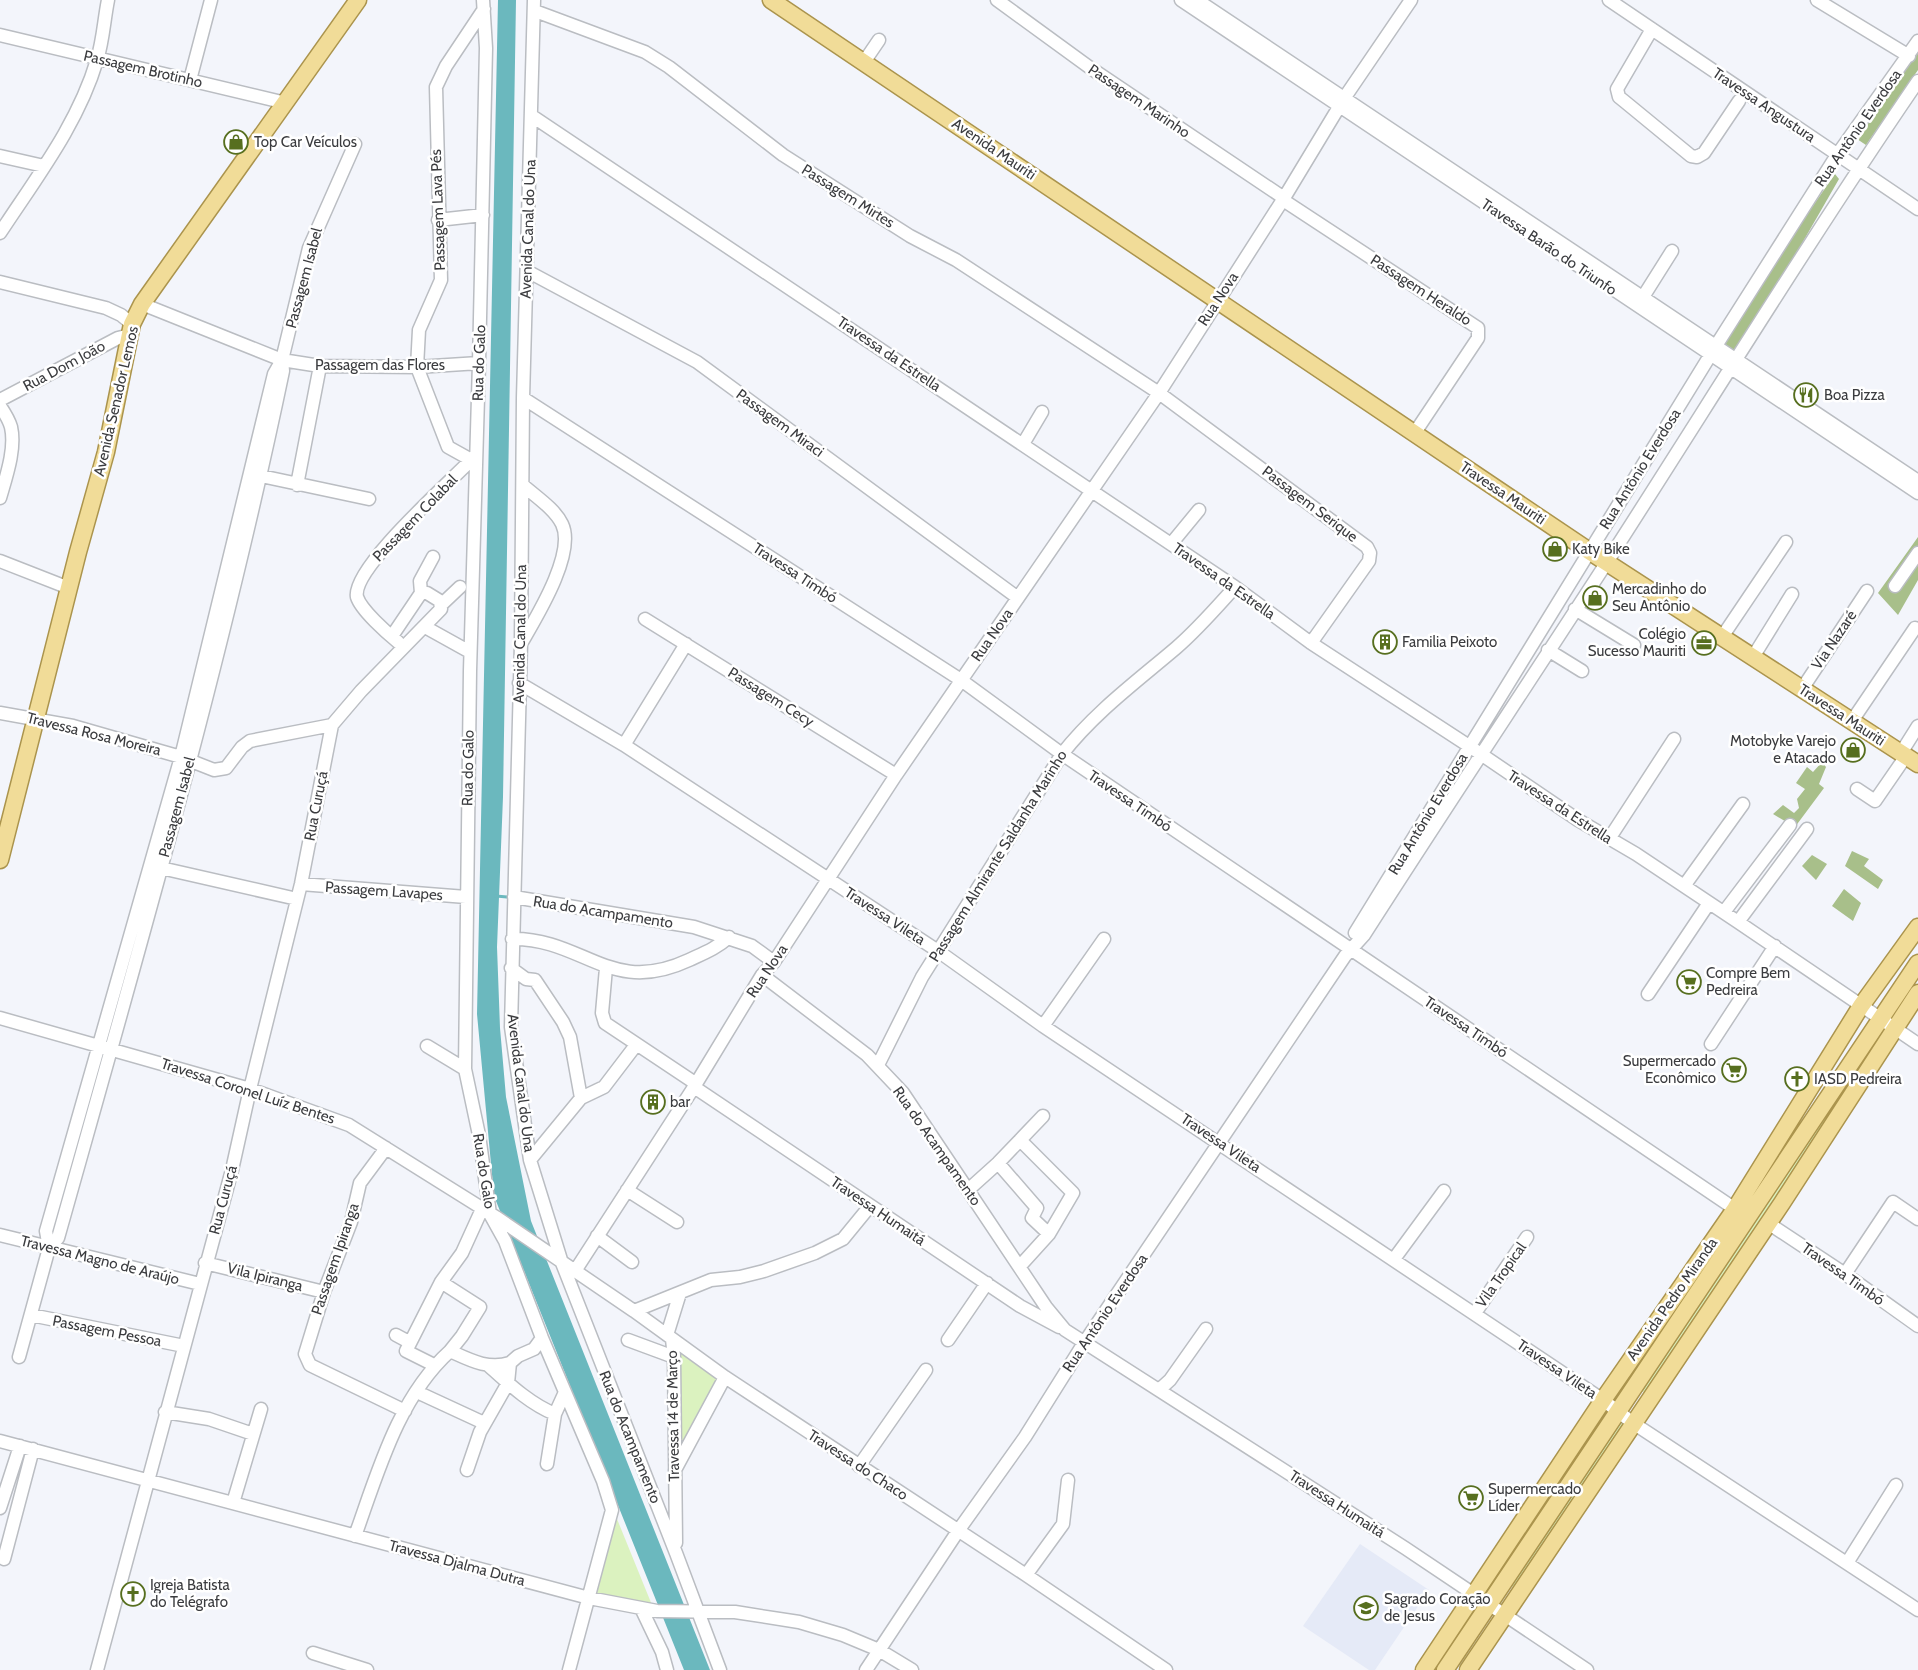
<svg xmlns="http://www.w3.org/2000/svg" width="1918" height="1670" font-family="Cabin,sans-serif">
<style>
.built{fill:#e5eaf7}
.green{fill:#dbf2bf}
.forest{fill:#a8bf8a}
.water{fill:#6bb8be}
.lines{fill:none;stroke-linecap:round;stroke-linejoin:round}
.stream{stroke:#6bb8be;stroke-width:3}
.minor-casing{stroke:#babdc2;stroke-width:15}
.major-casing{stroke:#ab944d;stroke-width:19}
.minor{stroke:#fff;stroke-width:12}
.major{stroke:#f1dc98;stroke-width:16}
.labels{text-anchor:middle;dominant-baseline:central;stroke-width:5;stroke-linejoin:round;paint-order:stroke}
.street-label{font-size:15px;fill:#3b3c3f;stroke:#fff}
.poi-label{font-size:15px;fill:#3b3c3f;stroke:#fff;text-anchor:start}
</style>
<rect width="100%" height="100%" fill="#f3f5fb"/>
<!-- built -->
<path class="built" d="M 1360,1544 L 1429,1590 L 1375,1670 L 1369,1670 L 1303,1626 Z"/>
<!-- green -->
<path class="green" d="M 1879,1024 L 1890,1031 L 1647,1394 L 1637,1388 Z
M 674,1344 L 723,1372 L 674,1467 Z
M 1601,1408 L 1612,1414 L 1502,1580 L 1491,1574 Z
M 1619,1417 L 1626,1423 L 1515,1588 L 1507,1584 Z
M 615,1514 L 654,1610 L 588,1600 Z"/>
<!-- forest -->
<path class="forest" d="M 1918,48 L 1918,70 L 1866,145 L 1857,139 Z
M 1835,174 L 1839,179 L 1739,353 L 1719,341 Z
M 1918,537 L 1918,580 L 1898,615 L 1878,593 Z
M 1822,762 L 1826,767 L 1819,784 L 1824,788 L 1795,827 L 1773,814 L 1783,805 L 1794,813 L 1799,808 L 1797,799 L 1805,789 L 1796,783 L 1807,767 L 1813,772 Z
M 1852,851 L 1869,859 L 1864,866 L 1883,880 L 1878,889 L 1845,866 Z
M 1812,855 L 1827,864 L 1816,880 L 1802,866 Z
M 1844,889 L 1861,903 L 1853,921 L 1832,906 Z"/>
<!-- water -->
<path class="water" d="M 498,0 L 516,0 L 503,797 L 497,947 L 500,1028 L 506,1097 L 531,1221 L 710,1670 L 684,1670 L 494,1196 L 477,1014 Z"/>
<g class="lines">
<!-- stream -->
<path class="stream" d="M 496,896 L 507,897"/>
<!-- minor casing -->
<g class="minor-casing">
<path id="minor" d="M 483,0 L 486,48 L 479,363 L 470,671 L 465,1069 L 479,1135 L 490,1214 L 505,1241 L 542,1338 L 603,1481 L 612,1510 L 569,1670
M 534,0 L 523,398 L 521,643 L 511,1027 L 530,1160 L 562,1263 L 676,1553 L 720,1670
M 997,0 L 1089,67 L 1284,198
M 1181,0 L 1918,493
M 1197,0 L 1918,481
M 1609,0 L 1918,209
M 1817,0 L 1909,56
M 535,11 L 645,52 L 669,67 L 783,155 L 910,236 L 956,260 L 1159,393 L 1367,547 L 1370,553 L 1369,561 L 1311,643
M 1652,29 L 1617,89 L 1619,97 L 1624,101 L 1691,156 L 1697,157 L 1704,153 L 1739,101
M 0,35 L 286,103
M 864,62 L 879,40
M 190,80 L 211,0
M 532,116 L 1235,587 L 1311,643 L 1469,746 L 1578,820 L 1636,854 L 1738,922 L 1918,1044
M 0,156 L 44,166
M 1283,200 L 1478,328 L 1478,338 L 1414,434
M 438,220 L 483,215
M 0,233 C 36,178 78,124 97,60 C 103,41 104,20 108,0
M 527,271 L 697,362 L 1018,598
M 0,282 L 106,308 L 121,315 L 132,324
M 1643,297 L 1672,251
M 142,304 L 282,360 L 320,366 L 417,367 L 479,363
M 523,398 L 961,680 L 1062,754 L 1735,1209
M 0,400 L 118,338 L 130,335
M 0,406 C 4,412 9,420 11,427 C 16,449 6,477 0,498
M 1023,444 L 1042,412
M 475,462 L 448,447 L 417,367 L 419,330 L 441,280 L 436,87 L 446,66 L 484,9
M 261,476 L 369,499
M 297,485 L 320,366
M 1171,544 L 1199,510
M 0,561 L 69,588
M 1895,586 L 1918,553
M 421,593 L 420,581 L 433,557
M 441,605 L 460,587
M 1575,609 L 1634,645
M 645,619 L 896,775
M 425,627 L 470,652
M 1722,637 L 1786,542
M 398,642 C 387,633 361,610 357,597 C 351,569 450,482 471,460
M 522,642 C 537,616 576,553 562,524 C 555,509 535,496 524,486
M 1548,650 L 1582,671
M 1753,657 L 1792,594
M 519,683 L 624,745 L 938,951 L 1043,1026 L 1603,1400 L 1633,1423 L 1918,1610
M 1802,689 L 1867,591
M 0,713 L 73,726 L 181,757 L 214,770 L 226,768 L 242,747 L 250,741 L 332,725
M 1852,721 L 1915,628
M 624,745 L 686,644
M 1901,753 L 1918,726
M 1857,789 L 1875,801 L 1906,756
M 1609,839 L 1674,739
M 161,868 L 297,899
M 301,884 L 466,897
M 1684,886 L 1743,804
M 514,897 L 694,927 L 752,946 L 774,962
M 1724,912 L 1790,825
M 1738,922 L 1807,829
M 1355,933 L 1719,341 L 1837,155 L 1918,41
M 512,939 C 584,938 610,997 689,960 C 704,953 717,948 729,937
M 511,968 L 526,979 L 535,980 L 563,1022 L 570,1037 L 581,1098
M 606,968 L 602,1013 L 605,1023 L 695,1083
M 762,975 L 867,1055 L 903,1093 L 1046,1307 L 1065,1330 L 1405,1548 L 1587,1670
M 1648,994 L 1709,903
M 0,1018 L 250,1089 L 349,1125 L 496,1217 L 634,1311 L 725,1377 L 1026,1575 L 1166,1670
M 1043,1026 L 1104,939
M 1711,1044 L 1775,946
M 427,1046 L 465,1069
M 878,1065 L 922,977 L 1062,754 C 1095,712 1136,682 1176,648 C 1198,629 1216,608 1235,587
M 694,1087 L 1020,1306 L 1059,1327
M 386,1148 L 360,1183 L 351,1222 L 324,1292 L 305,1354 L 310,1365 L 405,1411
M 530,1160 L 581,1098 L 604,1087 L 636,1045
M 998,1163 L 1037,1208 L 1032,1218 L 1049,1234
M 627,1190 L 677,1222
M 968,1190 L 998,1163 L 1043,1116
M 1768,1223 L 1845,1274 L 1918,1326
M 0,1235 L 200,1284
M 597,1236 L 632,1262
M 49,1248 L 58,1238 C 139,950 222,663 283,371 L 282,360
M 1394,1259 L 1444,1191
M 205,1263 L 324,1292
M 1020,1266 L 1049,1234 L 1073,1193 L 1020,1140
M 575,1271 L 694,1087 L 762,975 L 774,962 L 896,775 L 1159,393 L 1284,198 L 1345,97 L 1411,0
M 1845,1274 L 1893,1202 L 1918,1219
M 441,1282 L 480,1307 L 462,1336 L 450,1351
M 634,1311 L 711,1280 L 740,1277 L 764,1271 L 815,1253 L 843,1239 L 870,1206
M 1475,1313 L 1527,1237
M 31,1315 L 184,1346
M 396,1335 L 409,1342
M 667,1335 L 680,1293
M 672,1339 L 674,1357 L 676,1543
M 628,1340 L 674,1357
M 948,1340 L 987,1283
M 19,1357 L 49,1248 L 46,1231 L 181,757 L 274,374 L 282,360 L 309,248 L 355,144
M 434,1365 L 406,1351 L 441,1282 L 462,1253 L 482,1209
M 489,1366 C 509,1384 530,1404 555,1414
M 1159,1390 L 1170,1380 L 1206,1329
M 417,1392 L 484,1423
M 165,1412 L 209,1419 L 253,1434
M 0,1441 L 589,1598 L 657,1611 L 735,1612 L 799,1622 L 843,1635 L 879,1650 L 912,1670
M 547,1464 L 555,1414 L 565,1392
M 859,1466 L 926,1370
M 467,1470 L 480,1432 L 508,1383 L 510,1363 L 518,1356 L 534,1349 L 542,1338
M 675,1470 L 725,1377
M 233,1503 L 261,1409
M 0,1508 L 20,1446
M 355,1536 C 378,1472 398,1398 450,1351 C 470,1360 488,1370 510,1363
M 4,1559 L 33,1449
M 1847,1563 L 1896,1485
M 1026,1575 L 1063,1524 L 1068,1480
M 641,1608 L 662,1652 L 667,1670
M 313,1653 L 367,1670
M 97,1670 L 232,1170 L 250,1089 L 301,884 L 332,725 L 361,691 L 441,609 L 440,601 L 427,593 L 421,593 L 392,636
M 866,1670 L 958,1531 L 1025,1437 L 1084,1343 L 1345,956 L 1364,935 C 1444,810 1526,687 1607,562 C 1710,402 1810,239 1918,81"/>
</g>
<!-- major casing -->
<g class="major-casing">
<path id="major" d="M 771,0 L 1589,551 L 1918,764
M 0,860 L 78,552 L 106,452 L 132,324 L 142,304 L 159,280 L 358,0
M 1424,1670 L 1603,1400 L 1735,1209 L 1861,1006 L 1918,927
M 1445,1670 L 1918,963
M 1468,1670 L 1782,1203 L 1918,993"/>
</g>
<!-- minor -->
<use href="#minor" class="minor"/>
<!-- major -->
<use href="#major" class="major"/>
</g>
<!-- icons -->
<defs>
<g id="shop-ring" transform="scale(1.25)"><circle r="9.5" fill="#fff" stroke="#576f1f" stroke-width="1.5"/><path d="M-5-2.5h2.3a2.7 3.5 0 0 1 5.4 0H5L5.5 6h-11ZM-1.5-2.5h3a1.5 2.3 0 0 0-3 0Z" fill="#576f1f"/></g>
<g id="restaurant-ring" transform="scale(1.25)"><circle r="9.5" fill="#fff" stroke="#576f1f" stroke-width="1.5"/><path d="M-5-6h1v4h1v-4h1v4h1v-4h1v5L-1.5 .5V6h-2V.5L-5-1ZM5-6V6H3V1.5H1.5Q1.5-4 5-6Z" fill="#576f1f"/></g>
<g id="building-ring" transform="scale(1.25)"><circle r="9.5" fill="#fff" stroke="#576f1f" stroke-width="1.5"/><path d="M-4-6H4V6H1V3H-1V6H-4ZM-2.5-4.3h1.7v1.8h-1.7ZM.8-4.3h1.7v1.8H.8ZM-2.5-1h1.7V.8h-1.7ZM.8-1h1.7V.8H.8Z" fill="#576f1f"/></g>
<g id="office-ring" transform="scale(1.25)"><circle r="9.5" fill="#fff" stroke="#576f1f" stroke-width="1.5"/><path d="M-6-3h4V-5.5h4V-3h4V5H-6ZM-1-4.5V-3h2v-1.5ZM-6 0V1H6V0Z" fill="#576f1f"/></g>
<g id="supermarket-ring" transform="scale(1.25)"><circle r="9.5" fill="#fff" stroke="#576f1f" stroke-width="1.5"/><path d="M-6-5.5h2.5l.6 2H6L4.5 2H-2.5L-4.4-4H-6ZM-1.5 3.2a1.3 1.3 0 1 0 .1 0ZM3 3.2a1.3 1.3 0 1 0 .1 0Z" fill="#576f1f"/></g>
<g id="church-ring" transform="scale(1.25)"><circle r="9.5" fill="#fff" stroke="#576f1f" stroke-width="1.5"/><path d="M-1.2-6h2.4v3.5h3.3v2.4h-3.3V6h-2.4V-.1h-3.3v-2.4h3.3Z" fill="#576f1f"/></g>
<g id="school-ring" transform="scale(1.25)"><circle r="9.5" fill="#fff" stroke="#576f1f" stroke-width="1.5"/><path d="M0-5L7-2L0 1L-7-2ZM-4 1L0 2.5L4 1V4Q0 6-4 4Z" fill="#576f1f"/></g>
</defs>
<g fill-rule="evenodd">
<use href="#shop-ring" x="236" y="142"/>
<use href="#restaurant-ring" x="1806" y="395"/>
<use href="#shop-ring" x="1555" y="549"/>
<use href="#shop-ring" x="1595" y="598"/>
<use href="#building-ring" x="1385" y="642"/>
<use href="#office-ring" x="1704" y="643"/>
<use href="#shop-ring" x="1853" y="750"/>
<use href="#supermarket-ring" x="1689" y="982"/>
<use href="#supermarket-ring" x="1734" y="1070"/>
<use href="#church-ring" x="1797" y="1079"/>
<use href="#building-ring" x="653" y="1102"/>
<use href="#supermarket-ring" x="1471" y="1498"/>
<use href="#church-ring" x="133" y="1594"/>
<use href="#school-ring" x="1366" y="1608"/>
</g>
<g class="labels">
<!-- street labels -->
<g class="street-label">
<text transform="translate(143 69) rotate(13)">Passagem Brotinho</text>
<text transform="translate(1139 101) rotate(34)">Passagem Marinho</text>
<text transform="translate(1764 105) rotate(34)">Travessa Angustura</text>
<text transform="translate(1858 128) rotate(-55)">Rua Antônio Everdosa</text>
<text transform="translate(994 149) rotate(34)">Avenida Mauriti</text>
<text transform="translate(848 196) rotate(32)">Passagem Mirtes</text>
<text transform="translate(438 210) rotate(-92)">Passagem Lava Pés</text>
<text transform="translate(528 229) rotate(-88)">Avenida Canal do Una</text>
<text transform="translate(1549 247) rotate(34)">Travessa Barão do Triunfo</text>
<text transform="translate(304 278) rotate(-75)">Passagem Isabel</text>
<text transform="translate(1421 290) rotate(33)">Passagem Heraldo</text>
<text transform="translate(1218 299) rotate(-57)">Rua Nova</text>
<text transform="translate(889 354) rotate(34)">Travessa da Estrella</text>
<text transform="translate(479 363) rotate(-88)">Rua do Galo</text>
<text x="380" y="365">Passagem das Flores</text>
<text transform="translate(64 366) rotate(-28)">Rua Dom João</text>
<text transform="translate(116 401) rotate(-77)">Avenida Senador Lemos</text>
<text transform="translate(780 423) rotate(36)">Passagem Miraci</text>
<text transform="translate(1640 469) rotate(-58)">Rua Antônio Everdosa</text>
<text transform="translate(1503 493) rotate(34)">Travessa Mauriti</text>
<text transform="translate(1310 504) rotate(37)">Passagem Serique</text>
<text transform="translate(415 518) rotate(-46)">Passagem Colabal</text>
<text transform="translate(795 573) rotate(33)">Travessa Timbó</text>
<text transform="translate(1224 581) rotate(35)">Travessa da Estrella</text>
<text transform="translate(520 634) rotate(-89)">Avenida Canal do Una</text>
<text transform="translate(992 635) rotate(-55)">Rua Nova</text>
<text transform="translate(1834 640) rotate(-56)">Via Nazaré</text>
<text transform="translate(771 697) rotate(32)">Passagem Cecy</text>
<text transform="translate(1842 715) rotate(33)">Travessa Mauriti</text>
<text transform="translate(94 734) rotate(14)">Travessa Rosa Moreira</text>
<text transform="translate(468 768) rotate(-89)">Rua do Galo</text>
<text transform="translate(1130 801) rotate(34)">Travessa Timbó</text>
<text transform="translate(316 806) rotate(-79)">Rua Curuçá</text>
<text transform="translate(177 807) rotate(-75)">Passagem Isabel</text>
<text transform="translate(1560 807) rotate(33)">Travessa da Estrella</text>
<text transform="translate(1428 814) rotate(-59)">Rua Antônio Everdosa</text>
<text transform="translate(998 856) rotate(-58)">Passagem Almirante Saldanha Marinho</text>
<text transform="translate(384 891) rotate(4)">Passagem Lavapes</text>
<text transform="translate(603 912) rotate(9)">Rua do Acampamento</text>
<text transform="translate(885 916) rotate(33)">Travessa Vileta</text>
<text transform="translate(767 971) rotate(-56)">Rua Nova</text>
<text transform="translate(1466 1027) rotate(34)">Travessa Timbó</text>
<text transform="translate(521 1083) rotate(83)">Avenida Canal do Una</text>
<text transform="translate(248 1091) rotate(18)">Travessa Coronel Luíz Bentes</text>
<text transform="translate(1221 1143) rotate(34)">Travessa Vileta</text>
<text transform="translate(937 1146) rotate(55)">Rua do Acampamento</text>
<text transform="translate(484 1171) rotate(81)">Rua do Galo</text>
<text transform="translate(223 1200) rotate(-75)">Rua Curuçá</text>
<text transform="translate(878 1211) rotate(34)">Travessa Humaitá</text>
<text transform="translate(335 1259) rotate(-71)">Passagem Ipiranga</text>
<text transform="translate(100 1260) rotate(14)">Travessa Magno de Araújo</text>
<text transform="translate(1843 1274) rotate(35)">Travessa Timbó</text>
<text transform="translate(1501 1275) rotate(-55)">Vila Tropical</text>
<text transform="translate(265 1277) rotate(14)">Vila Ipiranga</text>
<text transform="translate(1672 1299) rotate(-55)">Avenida Pedro Miranda</text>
<text transform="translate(1105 1313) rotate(-56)">Rua Antônio Everdosa</text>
<text transform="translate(107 1331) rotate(11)">Passagem Pessoa</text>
<text transform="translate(1557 1369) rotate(34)">Travessa Vileta</text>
<text transform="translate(673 1416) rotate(-91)">Travessa 14 de Março</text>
<text transform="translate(630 1437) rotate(68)">Rua do Acampamento</text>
<text transform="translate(858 1465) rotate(33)">Travessa do Chaco</text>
<text transform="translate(1337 1504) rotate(33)">Travessa Humaitá</text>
<text transform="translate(457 1563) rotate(15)">Travessa Djalma Dutra</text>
</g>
<!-- poi labels -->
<g class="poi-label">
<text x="254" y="142">Top Car Veículos</text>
<text x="1824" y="395">Boa Pizza</text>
<text x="1572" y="549">Katy Bike</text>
<text x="1612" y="589">Mercadinho do<tspan x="1612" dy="17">Seu Antônio</tspan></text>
<text x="1686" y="634" text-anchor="end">Colégio<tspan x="1686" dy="17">Sucesso Mauriti</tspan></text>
<text x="1402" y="642">Familia Peixoto</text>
<text x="1836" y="741" text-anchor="end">Motobyke Varejo<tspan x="1836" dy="17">e Atacado</tspan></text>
<text x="1706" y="973">Compre Bem<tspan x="1706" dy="17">Pedreira</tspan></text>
<text x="1716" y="1061" text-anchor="end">Supermercado<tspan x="1716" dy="17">Econômico</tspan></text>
<text x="1814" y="1079">IASD Pedreira</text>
<text x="670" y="1102">bar</text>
<text x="1488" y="1489">Supermercado<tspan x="1488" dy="17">Líder</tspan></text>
<text x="150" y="1585">Igreja Batista<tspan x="150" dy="17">do Telégrafo</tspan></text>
<text x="1384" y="1599">Sagrado Coração<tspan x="1384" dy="17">de Jesus</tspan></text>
</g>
</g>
</svg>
